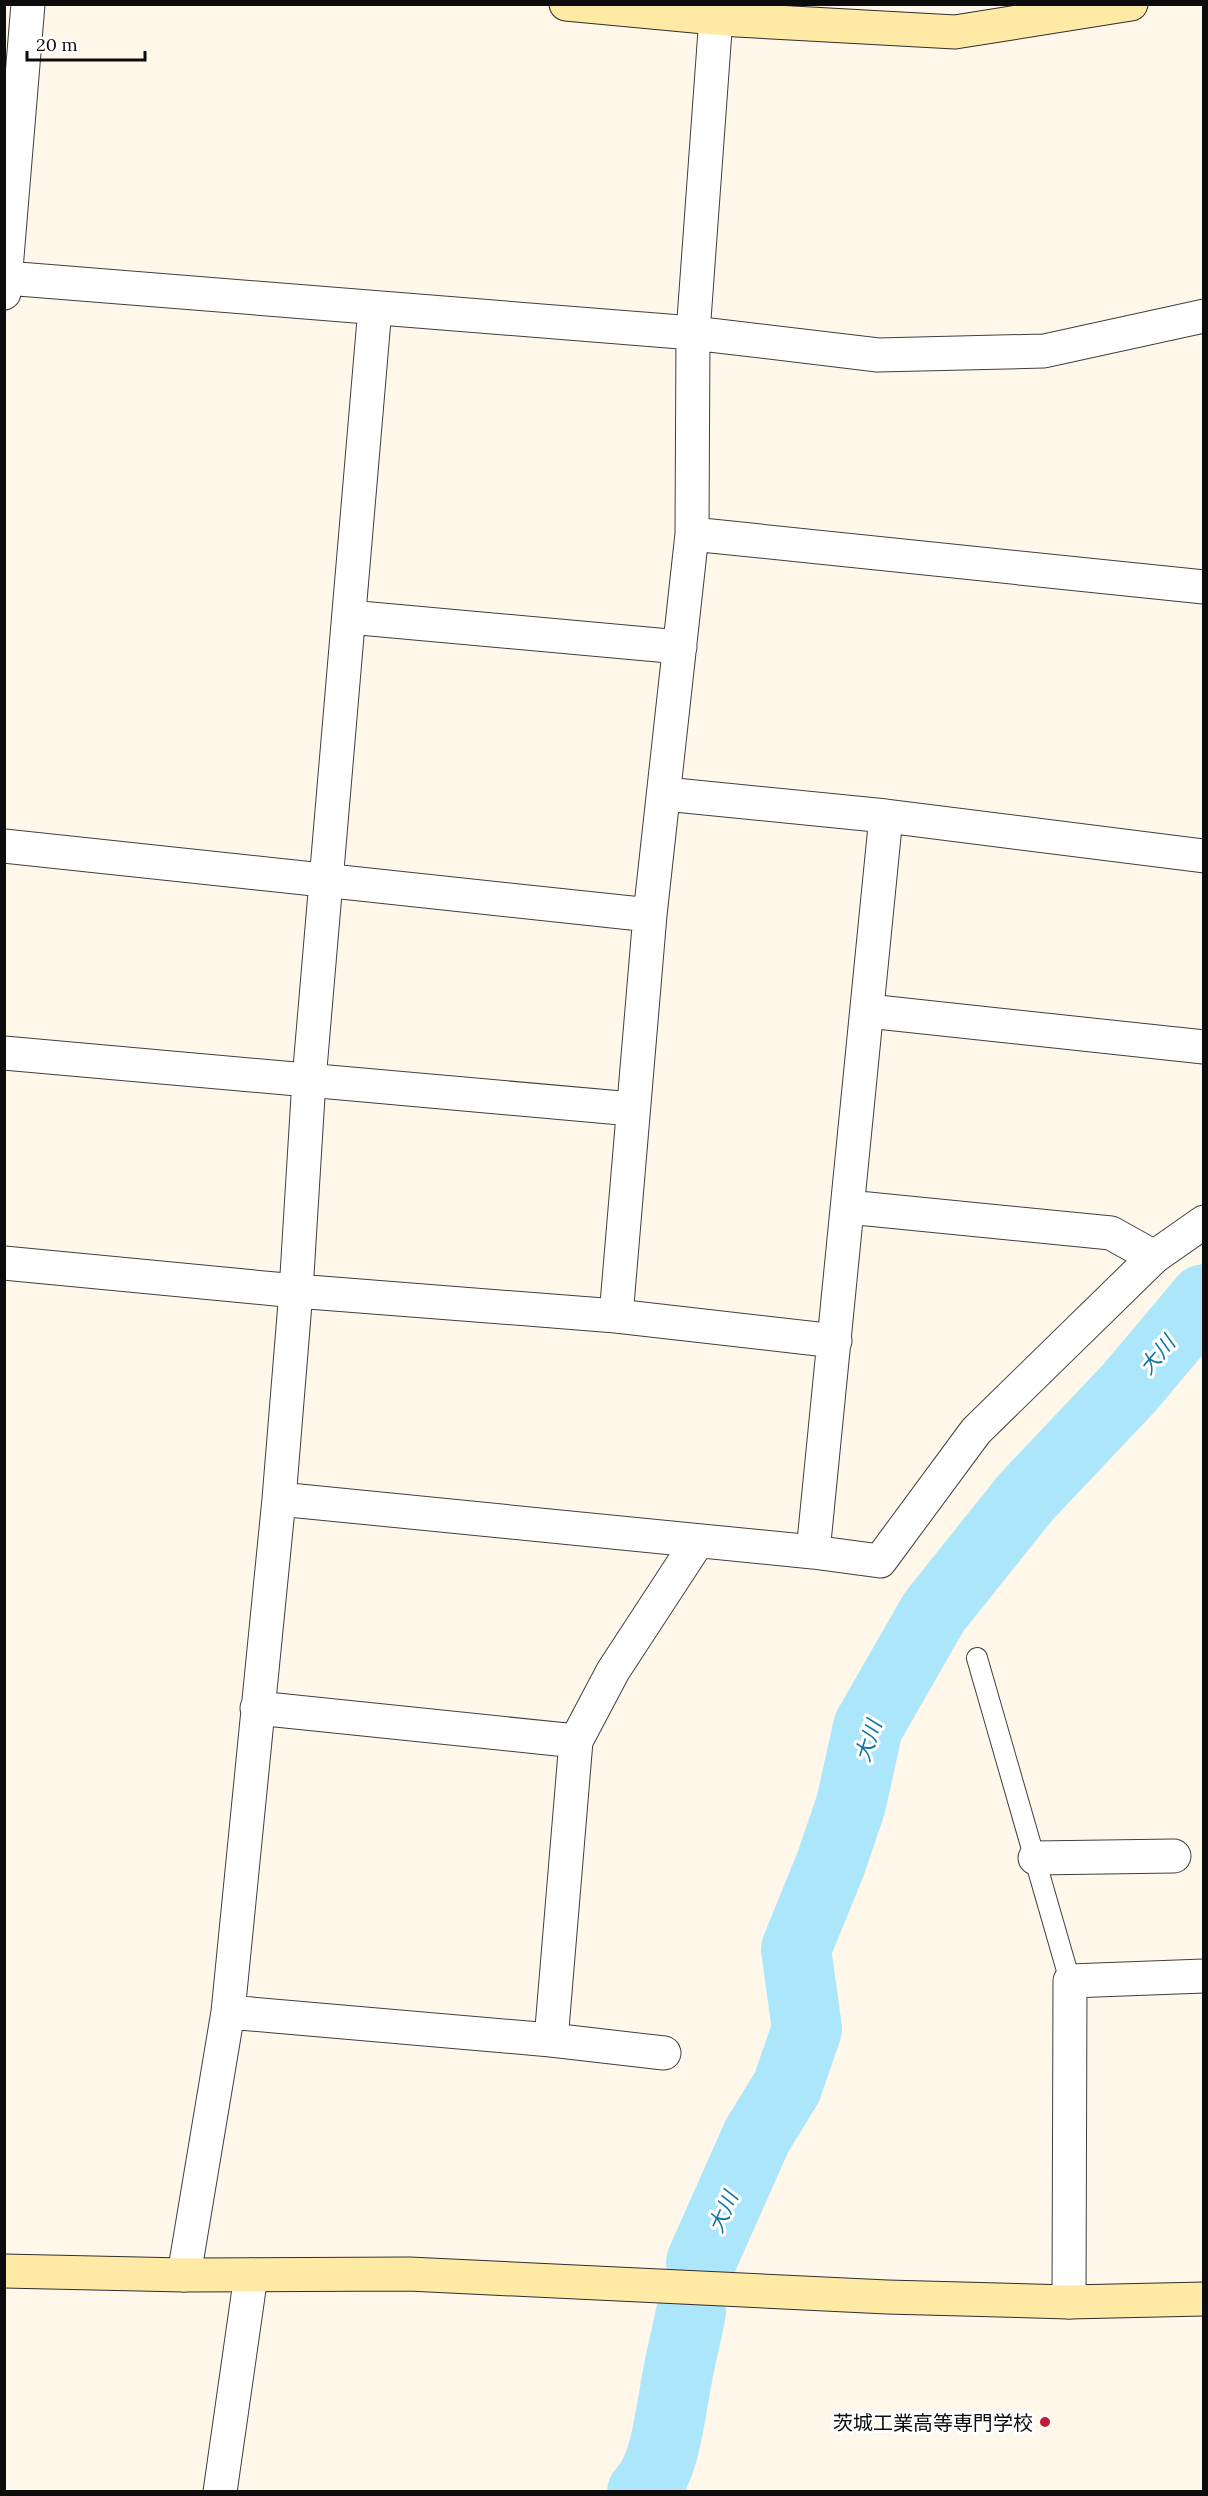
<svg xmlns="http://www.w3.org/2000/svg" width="1208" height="2496" font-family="Lora,'Noto Sans JP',serif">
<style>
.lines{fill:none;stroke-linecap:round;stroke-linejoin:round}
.river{stroke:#ace6fa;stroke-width:70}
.lane-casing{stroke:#3f3f3f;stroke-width:22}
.street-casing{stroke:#3f3f3f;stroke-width:35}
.secondary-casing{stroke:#2e2e2e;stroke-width:35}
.lane{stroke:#fff;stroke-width:20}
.street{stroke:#fff;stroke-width:33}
.secondary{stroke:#ffeaa5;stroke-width:33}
.poi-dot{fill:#c31c39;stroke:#fff;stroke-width:2}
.labels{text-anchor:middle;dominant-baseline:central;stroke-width:6;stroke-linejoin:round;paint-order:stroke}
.poi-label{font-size:20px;fill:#0c0c0c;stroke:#fff;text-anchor:end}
.water-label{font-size:21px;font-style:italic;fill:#0e76a4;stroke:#fff}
</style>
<rect width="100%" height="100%" fill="#fff8ea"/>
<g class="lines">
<!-- river -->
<path class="river" d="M 701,2262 L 757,2136 L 787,2087 L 807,2029 L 796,1949 L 831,1863 L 851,1804 L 868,1727 L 934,1612 L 1026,1497 L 1130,1387 L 1204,1299
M 642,2492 C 665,2469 669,2420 675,2390 C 679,2364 686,2338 691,2312"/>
<!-- lane casing -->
<g class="lane-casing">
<path id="lane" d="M 977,1658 L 1070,1981"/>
</g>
<!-- street casing -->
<g class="street-casing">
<path id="street" d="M 6,278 L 693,333 L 878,355 L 1044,351 L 1204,316
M 4,293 L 28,4
M 692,534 L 1204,587
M 349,617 L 680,647
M 665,794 L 886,816 L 1204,856
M 4,846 L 650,915
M 868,1011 L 1204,1047
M 4,1053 L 632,1109
M 848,1207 L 1111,1233 L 1154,1257
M 4,1263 L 296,1291 L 616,1316 L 835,1341
M 616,1316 L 650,915 L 692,534 L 693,333 L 716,17
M 279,1499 L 813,1552 L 880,1561 L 976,1431 L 1154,1257 L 1204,1222
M 813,1552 L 886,816
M 257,1708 L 576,1741
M 1035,1858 L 1174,1856
M 228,2012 L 551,2040 L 664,2053
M 551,2040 L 576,1741 L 613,1671 L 698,1541
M 184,2275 L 228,2012 L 279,1499 L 296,1291 L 309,1080 L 375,308
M 1069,2302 L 1070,1981 L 1204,1976
M 220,2492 L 251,2275"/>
</g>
<!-- secondary casing -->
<g class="secondary-casing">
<path id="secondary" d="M 566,4 L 737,20 L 955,32 L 1131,4
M 4,2271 L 184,2275 L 409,2274 L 887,2297 L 1069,2302 L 1204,2299"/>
</g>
<!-- lane -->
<use href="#lane" class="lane"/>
<!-- street -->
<use href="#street" class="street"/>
<!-- secondary -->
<use href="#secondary" class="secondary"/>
</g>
<!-- markers -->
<circle class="poi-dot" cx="1045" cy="2422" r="6"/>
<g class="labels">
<!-- poi labels -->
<g class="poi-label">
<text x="1033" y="2422">茨城工業高等専門学校</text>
</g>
<!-- water labels -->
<g class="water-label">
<text transform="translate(1157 1355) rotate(-50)">大川</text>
<text transform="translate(868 1741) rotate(-72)">大川</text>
<text transform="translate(723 2212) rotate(-66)">大川</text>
</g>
</g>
<!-- border -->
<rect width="1208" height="2496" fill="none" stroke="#0c0c0c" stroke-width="12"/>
<!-- scale -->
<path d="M27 51v9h118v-9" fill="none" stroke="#0c0c0c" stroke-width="3"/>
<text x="36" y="51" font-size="18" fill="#0c0c0c" stroke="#ffffff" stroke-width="4.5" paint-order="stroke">20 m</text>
</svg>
